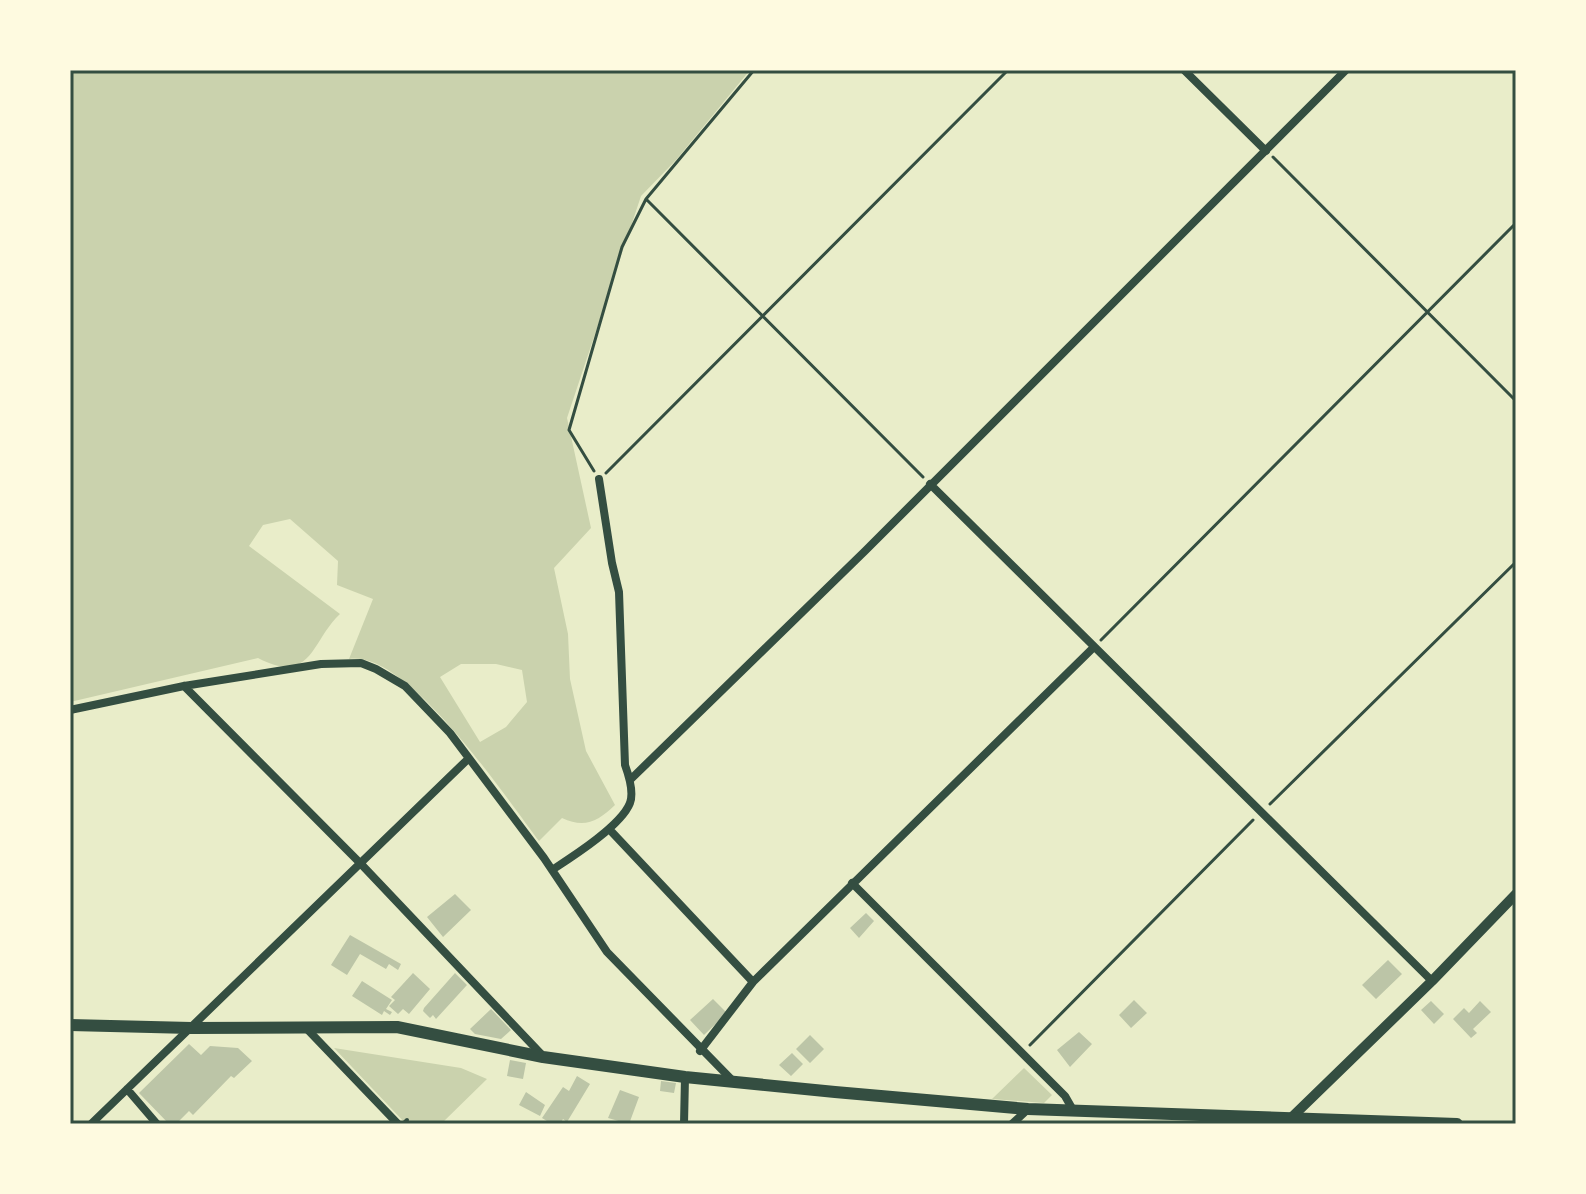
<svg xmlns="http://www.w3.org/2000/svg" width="1586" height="1194" font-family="Roboto,sans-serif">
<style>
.green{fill:#cad2ad;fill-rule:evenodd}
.building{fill:#bcc5a7}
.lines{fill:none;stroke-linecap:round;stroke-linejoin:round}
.path{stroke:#344e41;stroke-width:3}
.service{stroke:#344e41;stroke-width:4}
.minor{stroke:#344e41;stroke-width:8}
.tertiary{stroke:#344e41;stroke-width:10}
.secondary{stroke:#344e41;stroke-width:12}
.neatline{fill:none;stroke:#344e41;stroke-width:3}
</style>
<rect width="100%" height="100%" fill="#e9edc9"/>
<!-- green -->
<path class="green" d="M 70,70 L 750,70 L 676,160 L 641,196 L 567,418 L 591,528 L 554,568 L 568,634 L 570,679 L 586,751 L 615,805 C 598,821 585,829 562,818 L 539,841 C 506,798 407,649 349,659 L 373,599 L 337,585 L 338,561 L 290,519 L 263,525 L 249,546 L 340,614 C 311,641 312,686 258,658 L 70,702 ZM 461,664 L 496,664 L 522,670 L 527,702 L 506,727 L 480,742 L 440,677 Z
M 334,1048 L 461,1068 L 487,1079 L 441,1124 L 406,1124 Z
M 1024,1068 L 1052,1095 L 1044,1103 L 992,1099 Z"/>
<!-- building -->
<path class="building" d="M 455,894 L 471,910 L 443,937 L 427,917 Z
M 866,913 L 874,921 L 859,938 L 850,928 Z
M 350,935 L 401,964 L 398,970 L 389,964 L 386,969 L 360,954 L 347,975 L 331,965 Z
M 1388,960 L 1402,974 L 1376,999 L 1362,985 Z
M 413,973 L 430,989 L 409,1014 L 403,1009 L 398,1014 L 389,1006 L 395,1000 L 391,997 Z
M 455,973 L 467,985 L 436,1019 L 433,1015 L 430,1018 L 423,1011 L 424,1008 Z
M 362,981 L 392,1000 L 386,1009 L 392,1012 L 390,1015 L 384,1011 L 382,1015 L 352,996 Z
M 713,999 L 727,1013 L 704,1035 L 690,1020 Z
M 1134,1000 L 1147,1013 L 1131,1028 L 1119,1015 Z
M 1431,1001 L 1444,1014 L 1434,1024 L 1421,1010 Z
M 1480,1001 L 1491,1012 L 1473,1029 L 1477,1033 L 1471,1038 L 1453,1019 L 1464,1008 L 1469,1013 Z
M 491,1009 L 511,1030 L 501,1039 L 475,1034 L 470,1029 Z
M 1079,1032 L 1092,1044 L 1070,1067 L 1057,1050 Z
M 810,1035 L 824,1049 L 810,1063 L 796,1049 Z
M 189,1044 L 201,1055 L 210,1046 L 238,1048 L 252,1061 L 234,1078 L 231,1076 L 193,1115 L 189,1111 L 176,1124 L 169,1124 L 139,1093 Z
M 792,1053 L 803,1064 L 791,1076 L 779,1065 Z
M 510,1060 L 526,1063 L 523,1079 L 507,1076 Z
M 577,1076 L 590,1084 L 567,1122 L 563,1119 L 560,1124 L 552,1124 L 542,1118 L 563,1087 L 569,1091 Z
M 661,1081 L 676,1083 L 674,1093 L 660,1091 Z
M 620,1090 L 639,1097 L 629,1124 L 608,1118 Z
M 526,1092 L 545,1105 L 540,1116 L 519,1105 Z"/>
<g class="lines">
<!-- path -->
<path class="path" d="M 1273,157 L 1516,401
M 646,199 L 923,477
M 594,471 L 569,430 L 622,247 L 646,199 L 754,70
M 606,473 L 1008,70
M 1101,640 L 1516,223
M 1270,804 L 1516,562
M 1030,1045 L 1253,820"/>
<!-- service -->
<path class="service" d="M 403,1124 L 407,1120"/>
<!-- minor -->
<path class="minor" d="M 1184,70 L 1266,151
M 930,484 L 1432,981
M 184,686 L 361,864 L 543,1056
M 70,710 L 184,686 L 321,664 L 361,663 L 376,669 L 405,686 L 450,733 L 544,858 L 607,952 L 732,1080
M 630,780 L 865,551 L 1346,70
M 609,829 L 753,982
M 552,870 C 572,857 621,826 630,803 C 634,792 629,776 625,765 L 619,592 L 612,563 L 599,479
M 852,883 L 1065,1096 L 1073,1110
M 307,1029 L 398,1124
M 700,1051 L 753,982 L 1094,647
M 127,1089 L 157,1124
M 91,1124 L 468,759
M 684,1124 L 685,1077
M 1012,1124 L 1028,1109"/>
<!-- tertiary -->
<path class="tertiary" d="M 1292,1117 L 1432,981 L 1516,894"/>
<!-- secondary -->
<path class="secondary" d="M 70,1025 L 191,1028 L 397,1027 L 543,1057 L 685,1077 L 835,1092 L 1028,1109 L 1457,1124"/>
</g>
<!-- border -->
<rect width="1586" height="1194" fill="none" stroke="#fefae0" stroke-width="144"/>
<rect x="72" y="72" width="1442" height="1050" class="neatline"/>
</svg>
